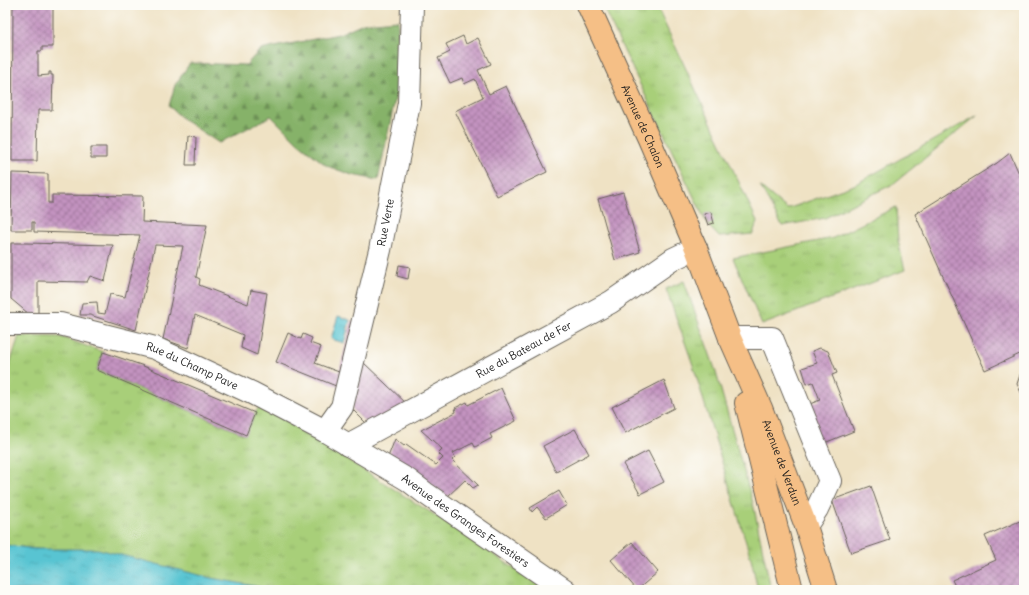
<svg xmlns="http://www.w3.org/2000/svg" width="1029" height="595" font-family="Delius,sans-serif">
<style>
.grass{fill:url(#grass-tufts);stroke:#62764a}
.forest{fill:url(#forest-firs);stroke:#516742}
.water{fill:url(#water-ripples);stroke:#3a7077}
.building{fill:url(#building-cross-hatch)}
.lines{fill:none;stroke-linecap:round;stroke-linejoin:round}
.minor-casing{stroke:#666157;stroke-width:24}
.major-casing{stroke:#666157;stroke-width:24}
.minor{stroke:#fff;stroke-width:22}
.major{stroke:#f5bf86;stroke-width:22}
.labels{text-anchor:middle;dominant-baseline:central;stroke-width:3;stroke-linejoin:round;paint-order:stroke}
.street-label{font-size:11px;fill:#1c1c1c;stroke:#fdfcf7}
</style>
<defs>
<pattern id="grass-tufts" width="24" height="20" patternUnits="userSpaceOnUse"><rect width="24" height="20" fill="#a8cf79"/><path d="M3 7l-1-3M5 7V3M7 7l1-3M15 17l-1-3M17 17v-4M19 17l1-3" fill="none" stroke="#90b168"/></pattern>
<pattern id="forest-firs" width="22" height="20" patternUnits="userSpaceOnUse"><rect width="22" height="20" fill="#86b269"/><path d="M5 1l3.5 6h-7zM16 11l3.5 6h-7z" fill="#6d9056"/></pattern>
<pattern id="water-ripples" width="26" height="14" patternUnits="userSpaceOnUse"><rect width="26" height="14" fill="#59c4d2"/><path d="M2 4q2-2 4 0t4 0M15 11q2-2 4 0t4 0" fill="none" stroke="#4da8b4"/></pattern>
<pattern id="building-cross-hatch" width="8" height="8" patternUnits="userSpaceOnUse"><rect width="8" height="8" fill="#c393c0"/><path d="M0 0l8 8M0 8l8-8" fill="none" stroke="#9e779b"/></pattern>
</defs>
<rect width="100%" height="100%" fill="#fdfcf7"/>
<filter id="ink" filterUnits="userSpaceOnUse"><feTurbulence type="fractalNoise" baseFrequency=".025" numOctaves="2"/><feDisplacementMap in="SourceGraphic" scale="8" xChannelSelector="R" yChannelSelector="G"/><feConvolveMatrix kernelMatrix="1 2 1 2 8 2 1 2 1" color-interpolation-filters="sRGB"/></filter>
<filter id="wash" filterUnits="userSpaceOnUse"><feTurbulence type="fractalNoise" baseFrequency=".012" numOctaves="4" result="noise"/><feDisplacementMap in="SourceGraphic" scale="16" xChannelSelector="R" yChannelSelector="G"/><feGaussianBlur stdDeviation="0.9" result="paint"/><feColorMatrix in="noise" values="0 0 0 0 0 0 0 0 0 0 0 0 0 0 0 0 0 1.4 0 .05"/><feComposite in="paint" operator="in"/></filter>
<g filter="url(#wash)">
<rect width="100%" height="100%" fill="#efe2c4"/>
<!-- grass -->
<path class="grass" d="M 602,5 L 656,5 L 757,221 L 753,234 L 719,237 L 707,224 Z
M 978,115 L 893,184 L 825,218 L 782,226 L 760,186 L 787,209 L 854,185 Z
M 896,207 L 898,241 L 905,270 L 762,325 L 733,258 L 833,238 Z
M 684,281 L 715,369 L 753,503 L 771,590 L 758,590 L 751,559 L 693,365 L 666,289 Z
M 19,336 L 61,337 L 103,352 L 97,370 L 245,435 L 255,413 L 261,405 L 452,526 L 546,590 L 276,590 L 37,549 L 5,545 L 5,379 Z"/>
<!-- forest -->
<path class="forest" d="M 398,20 L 397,90 L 378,180 L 352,175 L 327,166 L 297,142 L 271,116 L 219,143 L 184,120 L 169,106 L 175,85 L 190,63 L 246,65 L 260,50 L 339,34 L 363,23 Z"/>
<!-- water -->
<path class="water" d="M 338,316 L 350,320 L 344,343 L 331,339 Z
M 5,545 L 37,549 L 98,549 L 211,578 L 276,590 L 5,590 Z"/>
<g id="blocks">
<!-- building -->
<path class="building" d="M 13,5 L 53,5 L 53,47 L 42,47 L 42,51 L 38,51 L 38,76 L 49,75 L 49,72 L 51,72 L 51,75 L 53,75 L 52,110 L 38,110 L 37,161 L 12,161 Z
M 463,36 L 466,44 L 478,38 L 491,64 L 478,70 L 489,94 L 506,86 L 547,172 L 497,196 L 455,111 L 483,97 L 475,79 L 464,84 L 462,78 L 450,83 L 438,58 L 450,52 L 446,44 Z
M 188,136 L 196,137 L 195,165 L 186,165 Z
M 91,147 L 106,147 L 106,158 L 91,158 Z
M 1010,153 L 1024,185 L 1024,352 L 985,370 L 915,214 L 997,163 Z
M 12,173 L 48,174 L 48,203 L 52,203 L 52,195 L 143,196 L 142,222 L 207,225 L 196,277 L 200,279 L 199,285 L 248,304 L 251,290 L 267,293 L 257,355 L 241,348 L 243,335 L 195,315 L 188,348 L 163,339 L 183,246 L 155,245 L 136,330 L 90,315 L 80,315 L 82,303 L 97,302 L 98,313 L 105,314 L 110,294 L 125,297 L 140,235 L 34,232 L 34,222 L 32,222 L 32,230 L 11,230 Z
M 623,192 L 640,252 L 615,260 L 598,199 Z
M 711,212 L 714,223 L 708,225 L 704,214 Z
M 11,243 L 25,243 L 113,245 L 105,281 L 90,276 L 87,282 L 38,281 L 38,315 L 29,314 L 11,299 Z
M 399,265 L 410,267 L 408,279 L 397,276 Z
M 352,320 L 357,322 L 341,388 L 276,362 L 288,333 L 301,339 L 303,334 L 312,338 L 310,343 L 321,347 L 315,363 L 339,372 Z
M 820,348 L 828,351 L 837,373 L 832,375 L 854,431 L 817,446 L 802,407 L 820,400 L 813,382 L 807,384 L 802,368 L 817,363 L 812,351 Z
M 103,352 L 141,365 L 255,413 L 246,435 L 97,370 Z
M 363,362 L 409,406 L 366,423 L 353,410 L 352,404 Z
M 1024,368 L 1024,399 L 1017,384 L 1022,369 Z
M 664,380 L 674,408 L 625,433 L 612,407 Z
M 501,388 L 516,421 L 490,434 L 492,438 L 475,447 L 473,443 L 453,453 L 455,457 L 452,460 L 478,485 L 473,488 L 465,480 L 447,497 L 388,457 L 395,439 L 404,446 L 406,444 L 436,465 L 443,458 L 438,453 L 442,449 L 421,430 L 456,412 L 455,408 L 467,402 L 468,405 Z
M 575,429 L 589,454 L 556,472 L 543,446 Z
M 648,451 L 664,482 L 640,494 L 623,464 Z
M 871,486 L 890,540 L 851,553 L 832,500 Z
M 559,491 L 567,505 L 546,518 L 537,507 L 532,512 L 530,508 Z
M 1022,520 L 1024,526 L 1024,590 L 957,590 L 952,580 L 996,560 L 985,536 Z
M 632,542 L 658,572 L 637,590 L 611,560 Z"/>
</g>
</g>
<g filter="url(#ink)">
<use href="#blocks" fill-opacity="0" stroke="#666157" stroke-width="1"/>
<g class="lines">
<!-- minor casing -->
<g class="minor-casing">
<g id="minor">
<path id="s1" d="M 5,324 L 60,324 L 155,348 L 252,393 L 325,431 L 408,480 L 425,493 L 565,590"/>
<path d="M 730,338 L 772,338 L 830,481 L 817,509 L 806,526"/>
<path id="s2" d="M 325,431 L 342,407 L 380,250 L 409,103 L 412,5"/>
<path id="s3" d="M 348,445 L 611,302 L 673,259 L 696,248"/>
</g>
</g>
<!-- major casing -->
<g class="major-casing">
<g id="major">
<path id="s4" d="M 588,5 L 649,139 L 696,248 L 730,338 L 761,408 L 806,526 L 826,590"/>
<path d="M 746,403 L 792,590"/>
</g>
</g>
<!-- minor -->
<use href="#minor" class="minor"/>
<!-- major -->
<use href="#major" class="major"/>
</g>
</g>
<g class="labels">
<!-- street labels -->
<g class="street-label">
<text stroke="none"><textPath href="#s4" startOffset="133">Avenue de Chalon</textPath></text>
<text stroke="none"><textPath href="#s2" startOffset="219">Rue Verte</textPath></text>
<text stroke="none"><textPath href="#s3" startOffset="200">Rue du Bateau de Fer</textPath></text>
<text stroke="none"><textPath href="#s1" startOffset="194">Rue du Champ Pave</textPath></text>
<text stroke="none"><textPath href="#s4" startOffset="497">Avenue de Verdun</textPath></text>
<text stroke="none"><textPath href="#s1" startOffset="509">Avenue des Granges Forestiers</textPath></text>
</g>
</g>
<!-- margin -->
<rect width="1029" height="595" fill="none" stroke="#fdfcf7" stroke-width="20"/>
</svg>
